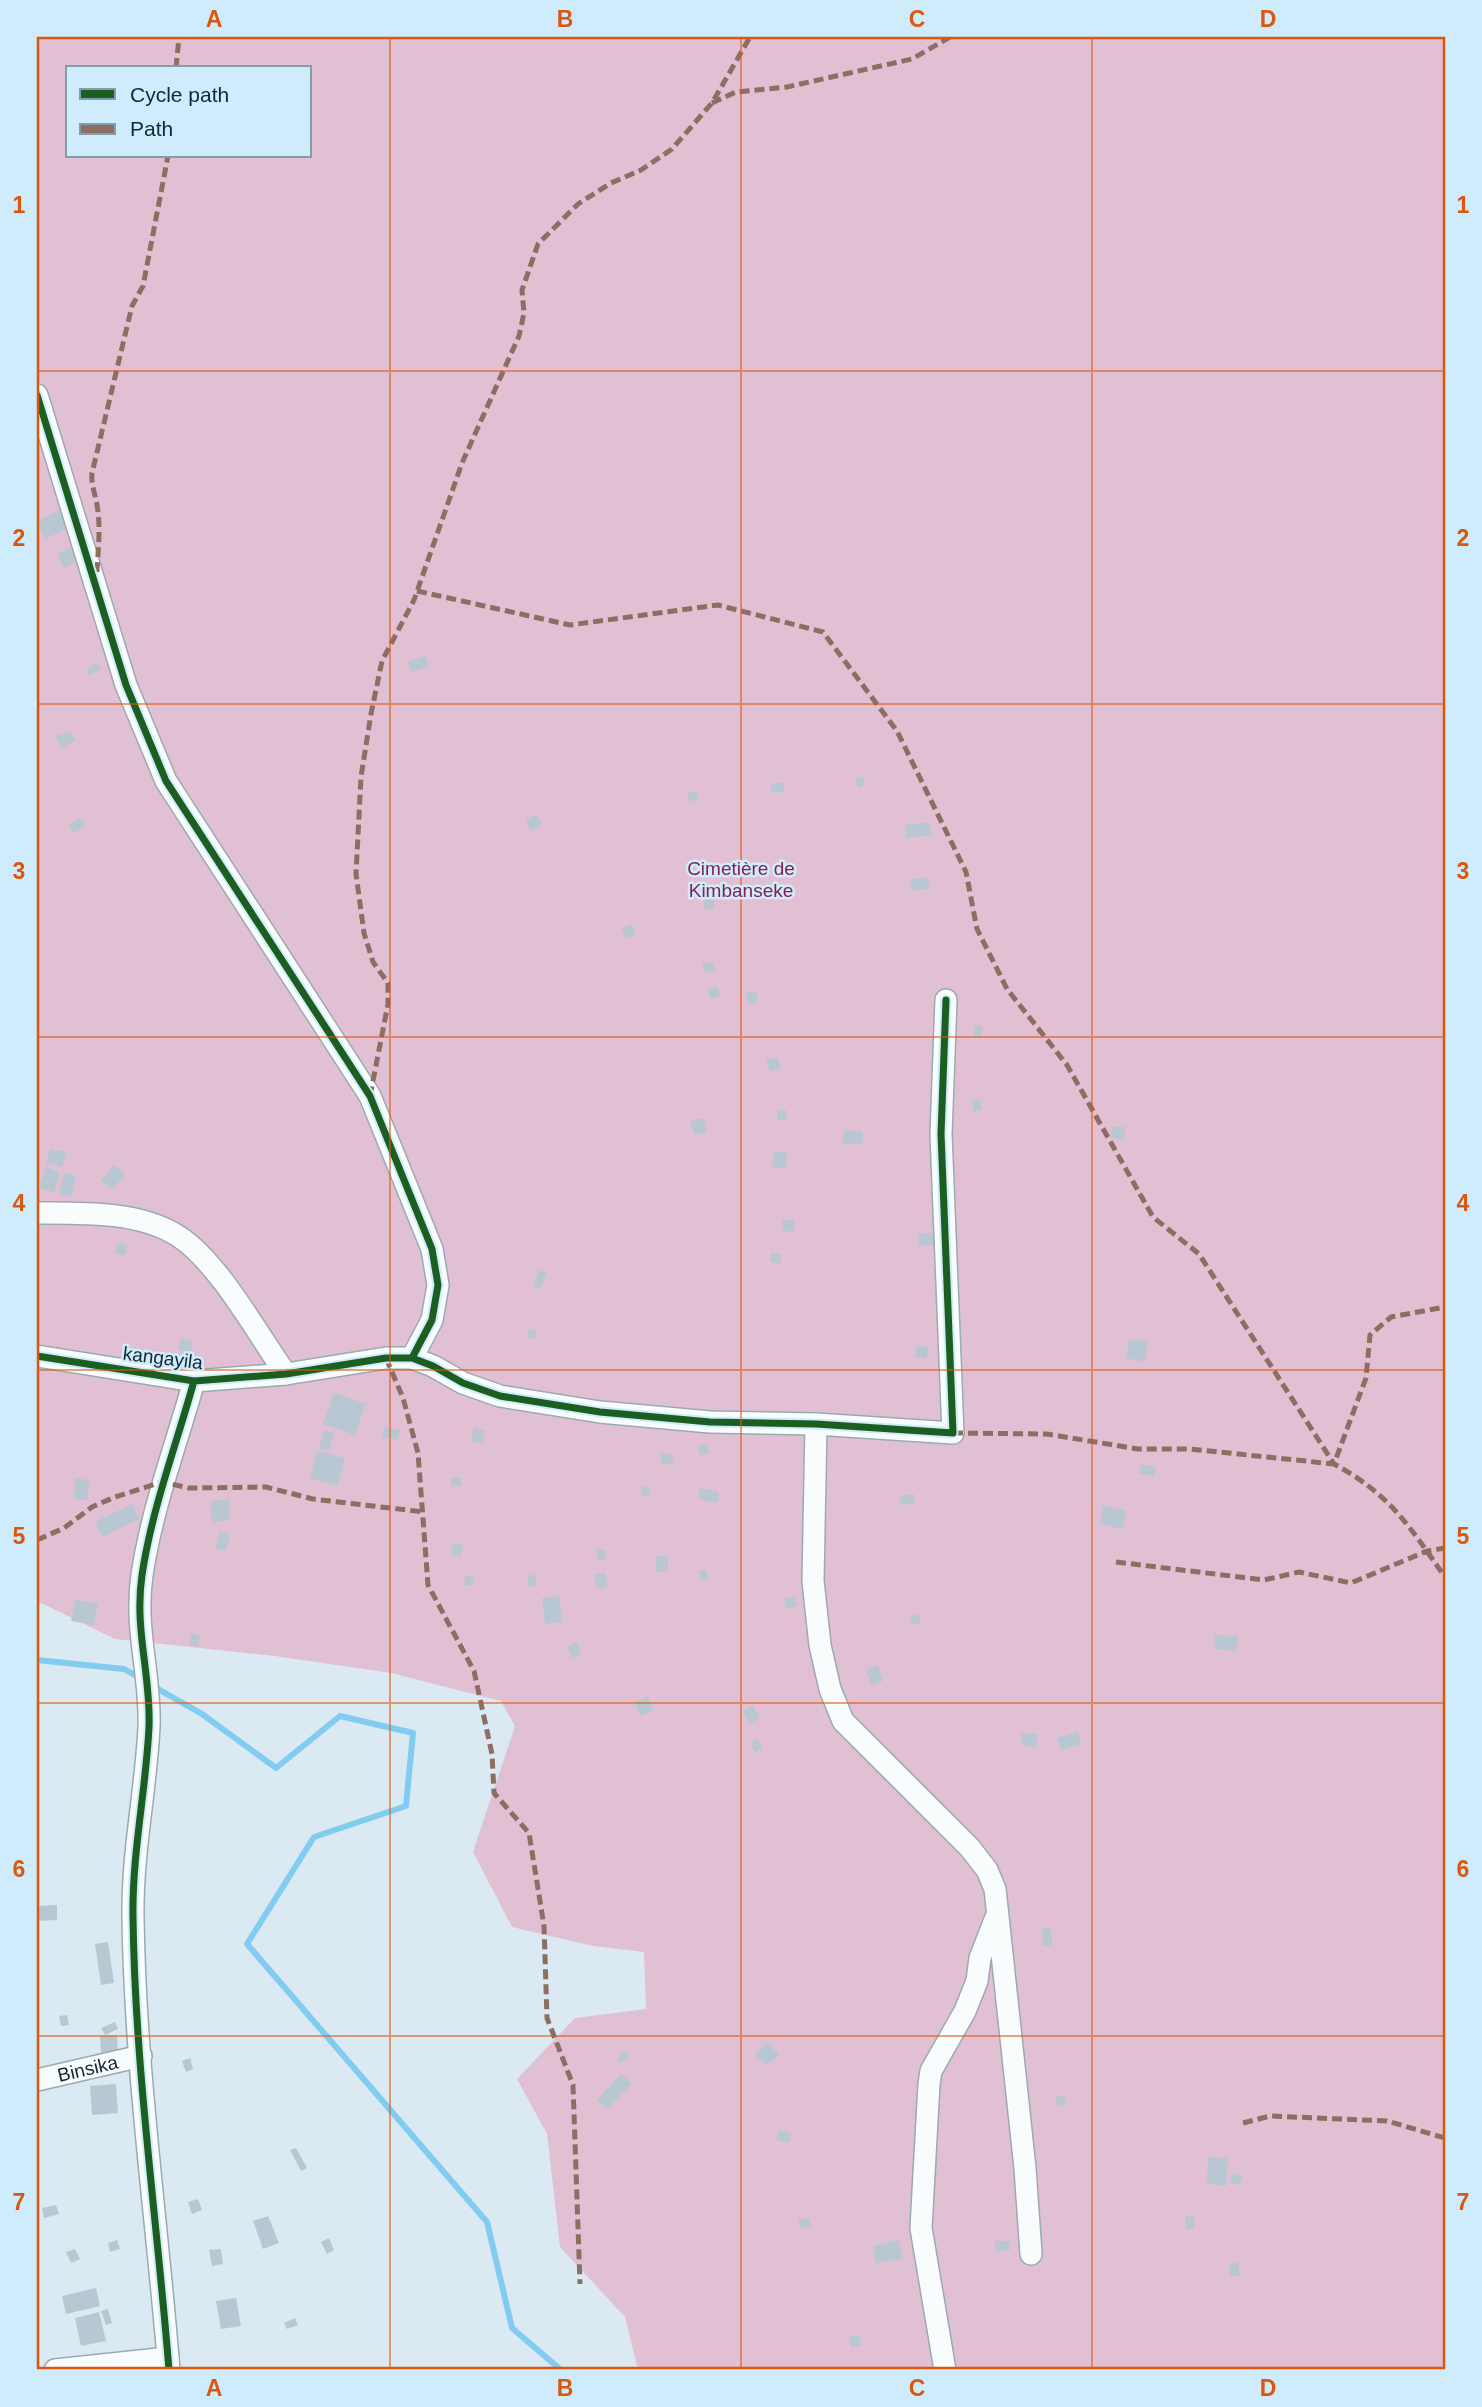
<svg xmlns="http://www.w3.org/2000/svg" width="1482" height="2407" font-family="Arial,sans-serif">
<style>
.green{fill:#e2c0d4;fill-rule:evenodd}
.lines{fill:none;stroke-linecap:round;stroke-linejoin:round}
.stream{stroke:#82cbf1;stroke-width:6}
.building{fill:#b8c7d1}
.street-casing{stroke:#9aaab3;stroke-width:24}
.street{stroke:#f9fcfd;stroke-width:21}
.quiet{stroke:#8d6e63;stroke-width:5;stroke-dasharray:10 5;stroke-linecap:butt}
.cycleway-casing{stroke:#cfecfd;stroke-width:11}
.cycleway{stroke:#1b5e20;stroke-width:7}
.grid{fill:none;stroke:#dd560e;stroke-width:2;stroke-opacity:0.55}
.labels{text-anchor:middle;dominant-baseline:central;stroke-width:5;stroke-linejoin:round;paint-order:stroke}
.park-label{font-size:19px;fill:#842152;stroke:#cfecfd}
.street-label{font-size:19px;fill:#142732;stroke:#cfecfd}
.neatline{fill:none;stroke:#dd560e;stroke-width:2.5}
.grid-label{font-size:23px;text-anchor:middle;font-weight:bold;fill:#dd560e}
</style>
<rect width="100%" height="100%" fill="#dae9f2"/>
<!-- green -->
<path class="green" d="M 37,37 L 1445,37 L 1445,2370 L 638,2370 L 625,2317 L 560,2247 L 547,2134 L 517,2079 L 575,2018 L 646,2009 L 644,1952 L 593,1946 L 512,1927 L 473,1852 L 515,1726 L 501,1701 L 391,1673 L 275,1656 L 115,1639 L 37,1601 ZM 68,68 L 310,68 L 310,156 L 68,156 Z"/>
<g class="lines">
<!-- stream -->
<path class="stream" d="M 37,1660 L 124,1669 L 142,1679
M 151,1685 L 202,1714 L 276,1768 L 340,1716 L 413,1733 L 406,1806 L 314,1837 L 247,1944 L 487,2222 L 512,2328 L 561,2370"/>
</g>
<!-- building -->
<path class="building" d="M 59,510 L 68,528 L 45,539 L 37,521 Z
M 74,545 L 81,559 L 64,568 L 57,554 Z
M 426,656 L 429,666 L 411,672 L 407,662 Z
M 97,663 L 101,668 L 90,676 L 86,670 Z
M 70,731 L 76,740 L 68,745 L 62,736 Z
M 60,733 L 67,745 L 62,748 L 55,736 Z
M 857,776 L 865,778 L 862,788 L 855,786 Z
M 783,782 L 785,792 L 772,793 L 771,784 Z
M 697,792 L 698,800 L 688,801 L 687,793 Z
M 537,814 L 542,825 L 531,831 L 526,820 Z
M 80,817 L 86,825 L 74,833 L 69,825 Z
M 929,822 L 931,835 L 906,838 L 905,825 Z
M 928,877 L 929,889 L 911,891 L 910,879 Z
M 713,898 L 715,908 L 705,910 L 704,900 Z
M 632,924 L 636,935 L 625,938 L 622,928 Z
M 712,961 L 715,970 L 705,973 L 702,964 Z
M 718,987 L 720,996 L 710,999 L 707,989 Z
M 747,992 L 757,993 L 757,1003 L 747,1003 Z
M 975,1025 L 983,1027 L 981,1038 L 973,1036 Z
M 777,1057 L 781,1068 L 770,1072 L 766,1060 Z
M 980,1099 L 982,1110 L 973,1111 L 972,1100 Z
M 778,1110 L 786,1110 L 786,1120 L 777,1120 Z
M 704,1118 L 707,1132 L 694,1135 L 690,1121 Z
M 1112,1126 L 1125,1127 L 1124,1139 L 1111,1138 Z
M 844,1130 L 863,1132 L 862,1145 L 842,1143 Z
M 50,1149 L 66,1152 L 62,1167 L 46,1163 Z
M 775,1151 L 788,1153 L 785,1169 L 772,1166 Z
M 114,1165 L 125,1173 L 113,1190 L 101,1181 Z
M 46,1167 L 60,1172 L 54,1193 L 39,1188 Z
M 64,1173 L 76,1176 L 71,1197 L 59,1194 Z
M 794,1219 L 795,1230 L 784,1232 L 782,1221 Z
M 933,1233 L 934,1245 L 919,1246 L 918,1234 Z
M 117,1243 L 127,1245 L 125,1255 L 115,1254 Z
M 771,1253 L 781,1255 L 780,1264 L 770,1262 Z
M 539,1270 L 547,1273 L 540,1289 L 533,1286 Z
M 529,1328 L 537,1330 L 535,1339 L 527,1338 Z
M 180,1338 L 193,1341 L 191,1352 L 178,1350 Z
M 1129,1339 L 1148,1342 L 1145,1362 L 1126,1358 Z
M 916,1346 L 928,1347 L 927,1358 L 915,1357 Z
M 334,1393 L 366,1404 L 355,1435 L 323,1424 Z
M 384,1427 L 400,1430 L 398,1440 L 382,1437 Z
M 474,1428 L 485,1430 L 482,1443 L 471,1441 Z
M 324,1431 L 334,1433 L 329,1451 L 319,1449 Z
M 707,1444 L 709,1453 L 700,1455 L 698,1445 Z
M 317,1451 L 345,1458 L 338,1486 L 310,1478 Z
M 672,1453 L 673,1463 L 661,1464 L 660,1454 Z
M 1141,1464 L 1156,1467 L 1154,1476 L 1139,1474 Z
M 75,1478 L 89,1480 L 88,1500 L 74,1499 Z
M 451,1478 L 461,1478 L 461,1486 L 451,1485 Z
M 642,1486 L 650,1487 L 649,1496 L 640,1495 Z
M 700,1488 L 719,1492 L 717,1503 L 698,1499 Z
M 914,1494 L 915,1504 L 901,1505 L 900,1495 Z
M 229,1499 L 230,1520 L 212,1522 L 210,1501 Z
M 132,1504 L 139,1519 L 102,1537 L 95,1522 Z
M 1103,1505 L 1126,1510 L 1123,1529 L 1100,1524 Z
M 220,1531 L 230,1534 L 226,1551 L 215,1549 Z
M 453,1543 L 463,1544 L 461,1556 L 451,1555 Z
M 598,1549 L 606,1550 L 605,1560 L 596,1559 Z
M 668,1555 L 668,1572 L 656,1572 L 656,1556 Z
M 706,1569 L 709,1579 L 701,1581 L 698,1572 Z
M 606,1573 L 607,1587 L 596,1588 L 595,1574 Z
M 528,1575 L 537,1576 L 535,1587 L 527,1586 Z
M 465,1576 L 474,1577 L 473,1586 L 464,1585 Z
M 559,1595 L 562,1622 L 545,1624 L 542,1598 Z
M 795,1596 L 797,1606 L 786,1609 L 784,1599 Z
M 75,1600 L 98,1604 L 94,1625 L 71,1621 Z
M 918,1614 L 921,1623 L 912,1625 L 910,1616 Z
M 192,1633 L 201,1636 L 198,1647 L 189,1645 Z
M 1215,1635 L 1238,1636 L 1236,1651 L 1214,1649 Z
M 577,1642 L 582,1654 L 573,1658 L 567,1647 Z
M 878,1665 L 883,1681 L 871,1685 L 866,1669 Z
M 647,1696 L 654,1710 L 641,1716 L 634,1702 Z
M 753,1705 L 760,1718 L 749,1724 L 743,1711 Z
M 1078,1732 L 1081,1744 L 1061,1750 L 1057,1738 Z
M 1022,1733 L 1037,1734 L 1036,1747 L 1021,1745 Z
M 757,1739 L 763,1748 L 755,1752 L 750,1743 Z
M 57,1905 L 57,1920 L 37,1921 L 37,1906 Z
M 1042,1928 L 1051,1928 L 1052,1945 L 1043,1946 Z
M 108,1942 L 114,1983 L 101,1985 L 95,1944 Z
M 67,2015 L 69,2025 L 61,2026 L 59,2016 Z
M 115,2022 L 118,2029 L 105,2035 L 101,2028 Z
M 117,2035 L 118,2053 L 101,2054 L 100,2036 Z
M 767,2042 L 779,2055 L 766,2066 L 755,2054 Z
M 625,2051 L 630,2056 L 620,2063 L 617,2058 Z
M 190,2058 L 193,2069 L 186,2072 L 182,2061 Z
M 621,2074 L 632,2083 L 607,2109 L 597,2100 Z
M 116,2084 L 118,2113 L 92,2115 L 90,2086 Z
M 1064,2095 L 1066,2105 L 1058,2107 L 1055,2097 Z
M 779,2130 L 791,2133 L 789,2143 L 776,2140 Z
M 296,2148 L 307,2168 L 301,2171 L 290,2150 Z
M 1208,2157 L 1228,2158 L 1226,2186 L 1207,2184 Z
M 1232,2173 L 1242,2176 L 1239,2185 L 1230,2183 Z
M 198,2199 L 202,2210 L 192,2214 L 188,2202 Z
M 56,2205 L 59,2214 L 44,2218 L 42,2208 Z
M 1194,2215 L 1194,2229 L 1186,2229 L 1185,2216 Z
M 268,2216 L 279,2243 L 263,2249 L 253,2221 Z
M 808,2217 L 811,2226 L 801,2229 L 798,2220 Z
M 329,2238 L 334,2250 L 327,2254 L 321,2242 Z
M 117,2240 L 120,2249 L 110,2252 L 108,2243 Z
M 899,2240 L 903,2259 L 875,2263 L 873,2246 Z
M 995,2241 L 1009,2241 L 1010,2250 L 996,2251 Z
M 75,2249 L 80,2259 L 71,2263 L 66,2252 Z
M 221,2249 L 223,2264 L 212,2266 L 209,2250 Z
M 1239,2262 L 1239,2276 L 1230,2276 L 1229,2263 Z
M 96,2288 L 100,2306 L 66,2314 L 62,2296 Z
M 236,2298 L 241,2326 L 221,2329 L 216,2301 Z
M 108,2309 L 112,2323 L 106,2325 L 101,2311 Z
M 99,2312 L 106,2341 L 81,2346 L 75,2318 Z
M 295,2318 L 298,2325 L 287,2329 L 284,2323 Z
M 860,2335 L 861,2345 L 851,2347 L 849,2336 Z"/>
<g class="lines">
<!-- street casing -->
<g class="street-casing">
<g id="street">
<path d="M 37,395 L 126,685 L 166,781 L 370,1096 L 432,1249 L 438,1285 L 432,1320 L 412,1358"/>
<path d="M 37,1213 C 81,1213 139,1211 178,1236 C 218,1261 258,1335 286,1374"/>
<path d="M 37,1356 L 194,1381 L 286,1374 L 386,1358 L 412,1358 L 433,1366 L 463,1383 L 500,1396 L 600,1412 L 710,1422 L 816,1424 L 953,1433 L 941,1134 L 946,1000"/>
<path d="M 816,1424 L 813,1581 L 820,1645 L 830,1689 L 843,1721 L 970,1848 L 987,1870 L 995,1889 L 1025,2168 L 1031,2254"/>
<path id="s1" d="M 37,2080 L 141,2056"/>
<path d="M 55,2370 L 168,2358"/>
<path d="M 169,2370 C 157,2219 135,2069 133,1917 C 132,1853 146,1790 149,1727 C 151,1674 134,1630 142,1575 C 152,1508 176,1446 194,1381"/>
<path d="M 945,2370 L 921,2228 L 929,2084 L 931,2071 L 965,2011 L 977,1981 L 980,1958 L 996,1917"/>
</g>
</g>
<!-- street -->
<use href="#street" class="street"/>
<!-- quiet -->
<path class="quiet" d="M 176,68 L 179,37
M 712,103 L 736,92 L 787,87 L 912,59 L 950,37
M 97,572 C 98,550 101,527 97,505 C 95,493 91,485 92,473 L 132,306 L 143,286 L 168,156
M 417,591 L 570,625 L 718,605 L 823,632 L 897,731 L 966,872 L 977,929 L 1007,989 L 1067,1065 L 1153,1217 L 1199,1254 L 1334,1464 C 1391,1495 1409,1526 1445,1577
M 370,1096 L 388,1004 L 388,983 L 373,962 L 364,933 L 356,874 L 361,777 L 371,714 L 382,661 L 414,600 L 462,463 L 519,336 L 524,313 L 522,290 L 538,244 L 578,204 L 611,183 L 641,170 L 672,149 L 712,103 L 750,37
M 386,1358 L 403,1398 L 418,1453 L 428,1585 L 474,1671 L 492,1754 L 494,1793 L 529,1833 L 544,1926 L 547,2018 L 573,2085 L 580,2284
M 953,1433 L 1047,1434 L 1138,1449 L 1190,1449 L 1334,1464 L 1366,1378 L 1370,1335 L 1391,1317 L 1445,1307
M 37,1540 L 64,1528 L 92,1507 L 115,1497 L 162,1482 L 189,1488 L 266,1487 L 313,1499 L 424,1512
M 1116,1562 L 1264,1580 L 1299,1572 L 1351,1583 L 1427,1551 L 1445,1548
M 1243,2123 L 1270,2116 L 1387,2121 L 1445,2138"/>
<!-- cycleway casing -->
<g class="cycleway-casing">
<path id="cycleway" d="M 37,395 L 126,685 L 166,781 L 370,1096 L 432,1249 L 438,1285 L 432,1320 L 412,1358
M 37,1356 L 194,1381 L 286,1374 L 386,1358 L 412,1358 L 433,1366 L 463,1383 L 500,1396 L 600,1412 L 710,1422 L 816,1424 L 953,1433 L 941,1134 L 946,1000
M 169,2370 C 157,2219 135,2069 133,1917 C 132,1853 146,1790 149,1727 C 151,1674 134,1630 142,1575 C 152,1508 176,1446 194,1381"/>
</g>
<!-- cycleway -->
<use href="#cycleway" class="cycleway"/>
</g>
<!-- grid -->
<path class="grid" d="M 390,37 L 390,2370M 741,37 L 741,2370M 1092,37 L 1092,2370M 37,371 L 1445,371M 37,704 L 1445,704M 37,1037 L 1445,1037M 37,1370 L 1445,1370M 37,1703 L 1445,1703M 37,2036 L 1445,2036"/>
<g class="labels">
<!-- park labels -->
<g class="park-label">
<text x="741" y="868">Cimetière de<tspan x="741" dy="22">Kimbanseke</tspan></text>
</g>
<!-- street labels -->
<g class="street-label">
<text transform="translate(163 1358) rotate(7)">kangayila</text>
<text stroke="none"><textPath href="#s1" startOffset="52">Binsika</textPath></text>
</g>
</g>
<!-- border -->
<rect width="1482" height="2407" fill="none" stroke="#cfecfd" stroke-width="77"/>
<!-- legend -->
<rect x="66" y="66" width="245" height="91" fill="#cfecfd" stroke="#849dac" stroke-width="2"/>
<rect x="80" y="89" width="35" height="10" fill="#1b5e20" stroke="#849dac" stroke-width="2"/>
<text x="130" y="102" font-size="21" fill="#142732">Cycle path</text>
<rect x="80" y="124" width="35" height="10" fill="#8d6e63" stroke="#849dac" stroke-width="2"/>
<text x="130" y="136" font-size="21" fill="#142732">Path</text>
<rect x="38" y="38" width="1406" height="2330" class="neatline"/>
<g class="grid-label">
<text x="214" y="27">A</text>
<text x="565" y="27">B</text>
<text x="917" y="27">C</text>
<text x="1268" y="27">D</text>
<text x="19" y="213">1</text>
<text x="1463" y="213">1</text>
<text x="19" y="546">2</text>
<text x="1463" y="546">2</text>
<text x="19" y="879">3</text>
<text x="1463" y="879">3</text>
<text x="19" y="1211">4</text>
<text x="1463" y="1211">4</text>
<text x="19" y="1544">5</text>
<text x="1463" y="1544">5</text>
<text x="19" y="1877">6</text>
<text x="1463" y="1877">6</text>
<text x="19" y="2210">7</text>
<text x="1463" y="2210">7</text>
<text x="214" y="2396">A</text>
<text x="565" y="2396">B</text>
<text x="917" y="2396">C</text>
<text x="1268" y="2396">D</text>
</g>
</svg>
